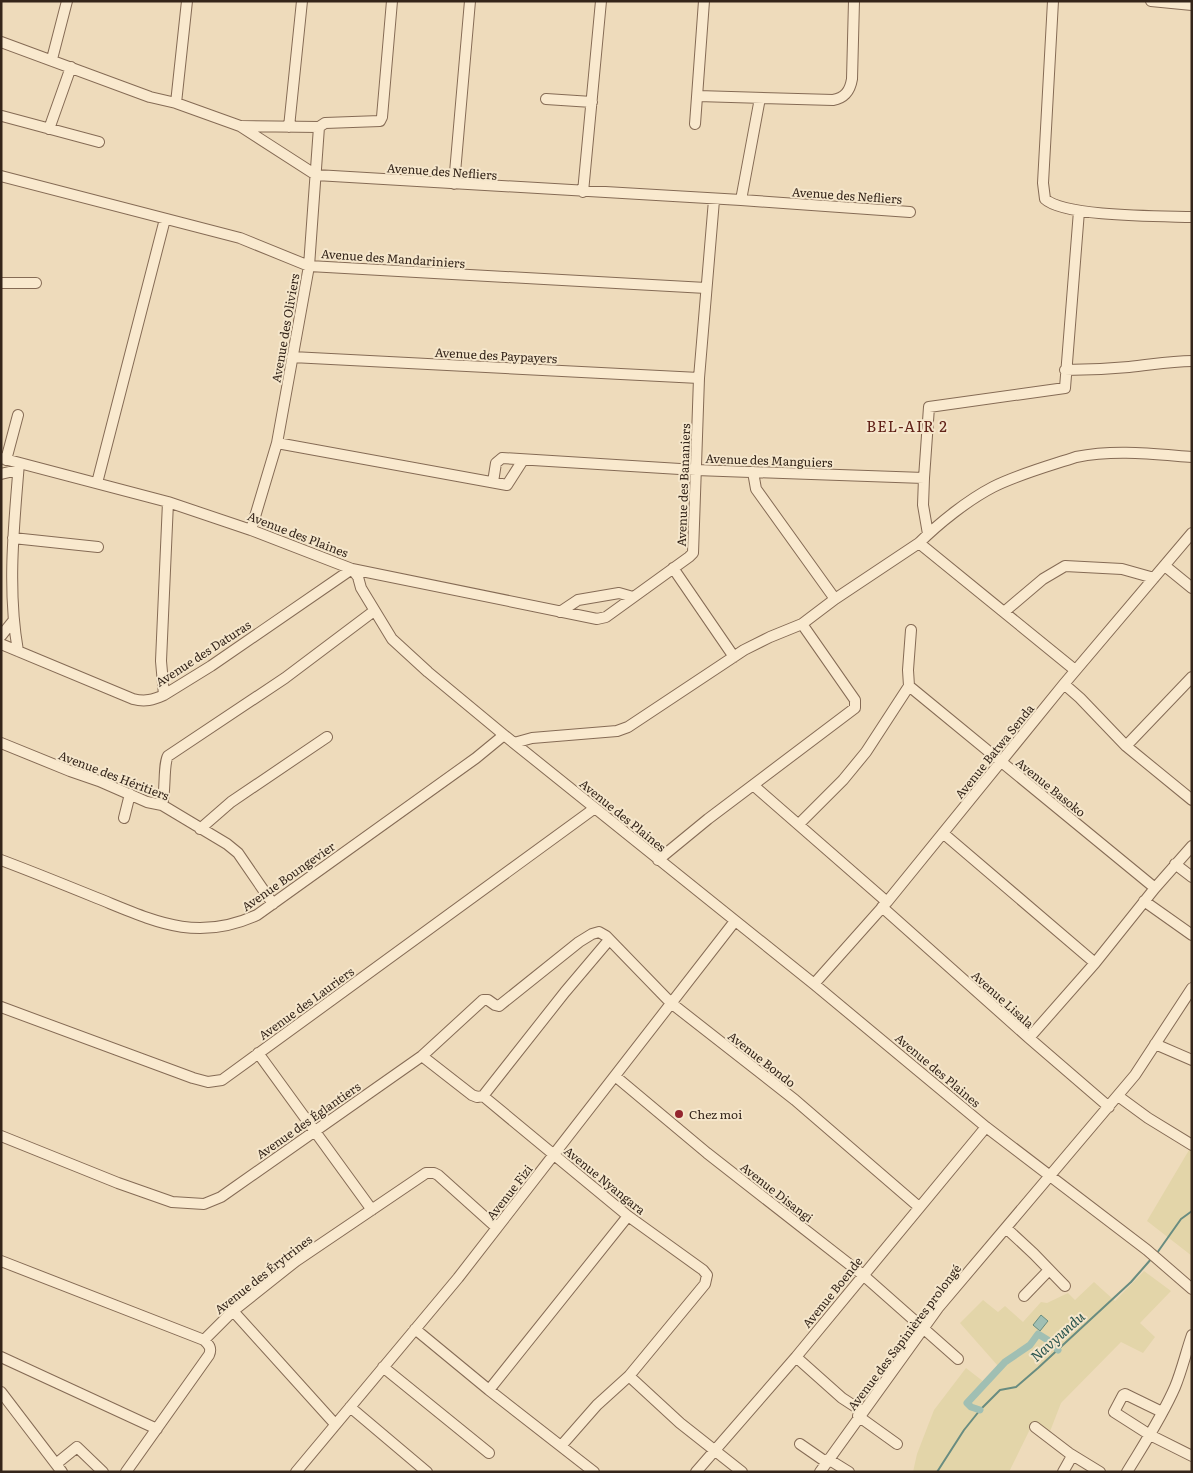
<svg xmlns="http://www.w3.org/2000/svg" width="1193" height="1473" font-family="Literata,serif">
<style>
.farmland{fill:#e3d5a9}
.water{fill:#a0bfb3;stroke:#688c80}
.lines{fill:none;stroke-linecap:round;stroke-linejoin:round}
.stream{stroke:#688c80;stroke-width:2}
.canal{stroke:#a0bfb3;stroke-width:7}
.minor-casing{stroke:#856b55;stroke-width:12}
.minor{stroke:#f9e9ce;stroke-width:10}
.poi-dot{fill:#94252e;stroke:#f5e6cb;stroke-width:2}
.labels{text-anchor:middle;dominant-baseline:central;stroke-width:4;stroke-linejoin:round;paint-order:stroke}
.street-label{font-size:12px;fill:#34251a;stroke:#f5e6cb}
.poi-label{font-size:12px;fill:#34251a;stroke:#f5e6cb;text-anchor:start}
.water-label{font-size:14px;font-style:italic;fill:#29544e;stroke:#f5e6cb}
.quarter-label{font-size:15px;letter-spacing:1px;fill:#612319;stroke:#f5e6cb}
</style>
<rect width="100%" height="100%" fill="#eedbbb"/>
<!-- farmland -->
<path class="farmland" d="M 1192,1145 L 1192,1256 L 1147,1221 Z
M 1144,1271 L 1171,1291 L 1140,1323 L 1155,1337 L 1143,1353 L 1121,1342 L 1061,1403 L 1049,1434 L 1033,1423 L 1009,1472 L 913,1472 L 917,1454 L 934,1410 L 966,1368 L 984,1382 L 998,1366 L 960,1323 L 983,1300 L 998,1312 L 1005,1306 L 1023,1322 L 1041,1302 L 1047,1303 L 1068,1293 L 1075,1300 L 1094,1282 L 1115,1301 Z"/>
<!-- water -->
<path class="water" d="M 1041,1315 L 1048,1321 L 1040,1331 L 1033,1325 Z"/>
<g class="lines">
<!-- stream -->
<path class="stream" d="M 1157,1253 L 1181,1219 L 1192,1211
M 937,1472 L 964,1430 L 980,1410 L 1000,1390 L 1016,1387 L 1038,1368 L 1131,1282 L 1152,1258"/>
<!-- canal -->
<path class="canal" d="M 980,1410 L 971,1407 L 967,1403 L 1005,1362 L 1030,1345 L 1038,1334 L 1051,1342 L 1058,1350"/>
<!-- minor casing -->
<g class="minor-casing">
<path id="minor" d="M 1053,1 L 1043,183 L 1045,199 C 1064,217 1162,216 1192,217
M 1151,1 L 1192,5
M 1,42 L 150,97 L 176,103 L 240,126 L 316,175 L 741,200 L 910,212
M 52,59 L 67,1
M 698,96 L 833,100 C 845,98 850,91 852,79 L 854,1
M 546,99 L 592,102
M 176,103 L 187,1
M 2,116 L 99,142
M 695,124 L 704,1
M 241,126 L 319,127 L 325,123 L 380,121 L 382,117 L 392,1
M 289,127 L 302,1
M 49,129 L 71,67
M 1,176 L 240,238 L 309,266 L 706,288
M 454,184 L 470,1
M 583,192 L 601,1
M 741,200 L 760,98
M 1,283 L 36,283
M 292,357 L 699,378
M 1065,370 C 1086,370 1108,369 1129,367 C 1150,365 1170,361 1192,361
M 277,443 L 507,485 L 523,460
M 1,458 L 168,502 L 251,530 L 352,569 L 358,577 L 361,588 L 392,639 L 428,672 L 504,735 L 814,984 L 986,1127 L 1147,1250 L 1192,1289
M 6,460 L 18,415
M 753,472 L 756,489 L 835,599
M 1,474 L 18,470
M 493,482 L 496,463 L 502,458 L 696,470 L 924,478
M 97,483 L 165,219
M 251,530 L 277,443 L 309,266 L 319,127
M 928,534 L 923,505 L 924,478 L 929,407 L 1065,388 L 1079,211
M 13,538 L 98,547
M 919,543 L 1075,670
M 1165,566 L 1192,588
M 673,568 L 734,657
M 560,612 L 578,600 L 619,593 L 633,597
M 1004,612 L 1043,579 L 1065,566 L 1122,569 L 1154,578
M 1,636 L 13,621
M 1,644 L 133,699 C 145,702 153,700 164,695 L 211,666 L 352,569 L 597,619 L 606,617 L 689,557 L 693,553 L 699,378 L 714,200
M 18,651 C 7,589 14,525 19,463
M 1064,684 L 1080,698 L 1126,746 L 1192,800
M 909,686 L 1155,888
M 164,695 L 161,661 L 168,502
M 1,743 L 70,771 L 99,781 L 147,802 L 162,805 L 227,844 L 238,853 L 273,904
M 514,743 L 532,738 L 617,731 L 628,727 L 744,650 L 770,637 L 802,624 L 835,599 L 919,543 C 939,523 968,500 993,487 C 1019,474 1049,466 1076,457 C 1115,449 1153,454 1192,457
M 1126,746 L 1192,677
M 753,785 L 887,902
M 162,805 C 166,791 163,764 168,756 L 285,678 L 374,611
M 124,818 L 130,794
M 799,824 L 843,780 L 866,752 L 909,686 L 908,670 L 911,630
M 200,829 L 231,802 L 327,737
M 944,834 L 1095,963
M 1,860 C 33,872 65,885 97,898 C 154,921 196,943 257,915 L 476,758 L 504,735
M 658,860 L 708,819 L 855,708 L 855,700 L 802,624
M 1175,864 L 1192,877
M 1144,901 L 1192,935
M 882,907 L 1029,1038 L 1109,1107
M 814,984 L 887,902 L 1064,684 L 1192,533
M 1,1007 L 193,1078 L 208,1082 L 222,1080 L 595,808
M 1029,1038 L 1095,963 L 1155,888 L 1192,846
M 1155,1044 L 1192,1060
M 258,1053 L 372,1210
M 422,1056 L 472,1095 L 477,1097 L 483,1096
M 615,1076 L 707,1153 L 863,1275 L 958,1359
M 483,1096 L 628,1216 L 703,1270 L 707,1275 L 705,1284 L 629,1376 L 597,1405 L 561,1446
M 483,1096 L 565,992 L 609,940
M 1118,1096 L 1148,1118 L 1192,1145
M 1,1136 L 118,1183 L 172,1202 L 204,1204 L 221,1197 L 422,1056 L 483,1000 L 488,1000 L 495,1005 L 499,1006 L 579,942 L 592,934 L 599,932 L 606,936 L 671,1003 L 795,1100 L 919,1207
M 1006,1228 L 1034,1254 L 1065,1286
M 1,1261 L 204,1340 C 209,1345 212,1348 209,1355 L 126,1472
M 1024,1296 L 1049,1270
M 233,1311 L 335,1424
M 415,1329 L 489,1390 L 594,1472
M 204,1340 L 233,1311 L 296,1261 L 426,1173 L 434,1173 L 438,1175 L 497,1228
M 1,1357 L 157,1429
M 796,1357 L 842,1398 L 862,1411
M 383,1367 L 489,1453
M 629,1376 L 680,1423 L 742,1472
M 489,1390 L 628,1216
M 1,1392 L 62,1472
M 350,1407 L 427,1472
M 1162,1412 L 1125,1394 L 1123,1395 L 1114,1412 L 1150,1435 L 1192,1456
M 858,1416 L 897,1444
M 1035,1427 L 1069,1453 L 1100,1472
M 800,1444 L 826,1462
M 828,1459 L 849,1472
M 56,1464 L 77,1447 L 103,1472
M 296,1472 L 458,1278 L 735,921
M 696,1472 L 796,1357 L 986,1127
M 820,1472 L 938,1308 L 1135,1075 L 1192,988
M 1063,1472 L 1072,1456
M 1127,1472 C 1144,1444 1162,1417 1175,1387 C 1182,1370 1186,1352 1192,1335"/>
</g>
<!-- minor -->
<use href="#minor" class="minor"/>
</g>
<!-- markers -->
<circle class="poi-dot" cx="679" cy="1114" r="5"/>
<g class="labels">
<!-- street labels -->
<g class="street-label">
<text transform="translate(442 171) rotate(4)">Avenue des Nefliers</text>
<text transform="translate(847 195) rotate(4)">Avenue des Nefliers</text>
<text transform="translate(393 258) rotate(4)">Avenue des Mandariniers</text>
<text transform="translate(285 328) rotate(-80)">Avenue des Oliviers</text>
<text transform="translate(496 355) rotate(3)">Avenue des Paypayers</text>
<text transform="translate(769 460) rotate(2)">Avenue des Manguiers</text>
<text transform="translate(683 485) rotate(-88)">Avenue des Bananiers</text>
<text transform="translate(298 534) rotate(21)">Avenue des Plaines</text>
<text transform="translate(203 653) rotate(-33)">Avenue des Daturas</text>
<text transform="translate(994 751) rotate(-51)">Avenue Batwa Senda</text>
<text transform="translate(114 775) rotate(21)">Avenue des Héritiers</text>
<text transform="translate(1051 787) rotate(39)">Avenue Basoko</text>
<text transform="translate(623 815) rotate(39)">Avenue des Plaines</text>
<text transform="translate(288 876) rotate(-35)">Avenue Boungevier</text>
<text transform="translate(1003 999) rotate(42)">Avenue Lisala</text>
<text transform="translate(306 1003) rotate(-36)">Avenue des Lauriers</text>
<text transform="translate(762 1059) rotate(38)">Avenue Bondo</text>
<text transform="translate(938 1070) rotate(40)">Avenue des Plaines</text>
<text transform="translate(308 1120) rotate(-35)">Avenue des Églantiers</text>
<text transform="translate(605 1180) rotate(39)">Avenue Nyangara</text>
<text transform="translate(509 1192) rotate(-52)">Avenue Fizi</text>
<text transform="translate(777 1192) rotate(38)">Avenue Disangi</text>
<text transform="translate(263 1274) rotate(-38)">Avenue des Érytrines</text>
<text transform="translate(832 1292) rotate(-51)">Avenue Boende</text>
<text transform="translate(904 1337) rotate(-53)">Avenue des Sapinières prolongé</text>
</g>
<!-- poi labels -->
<g class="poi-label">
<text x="689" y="1114">Chez moi</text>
</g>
<!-- water labels -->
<g class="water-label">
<text transform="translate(1057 1336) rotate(-42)">Navyundu</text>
</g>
<!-- quarter labels -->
<g class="quarter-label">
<text x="907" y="425">BEL-AIR 2</text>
</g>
</g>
<!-- border -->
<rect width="1193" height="1473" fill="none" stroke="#34251a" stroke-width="5"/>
</svg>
